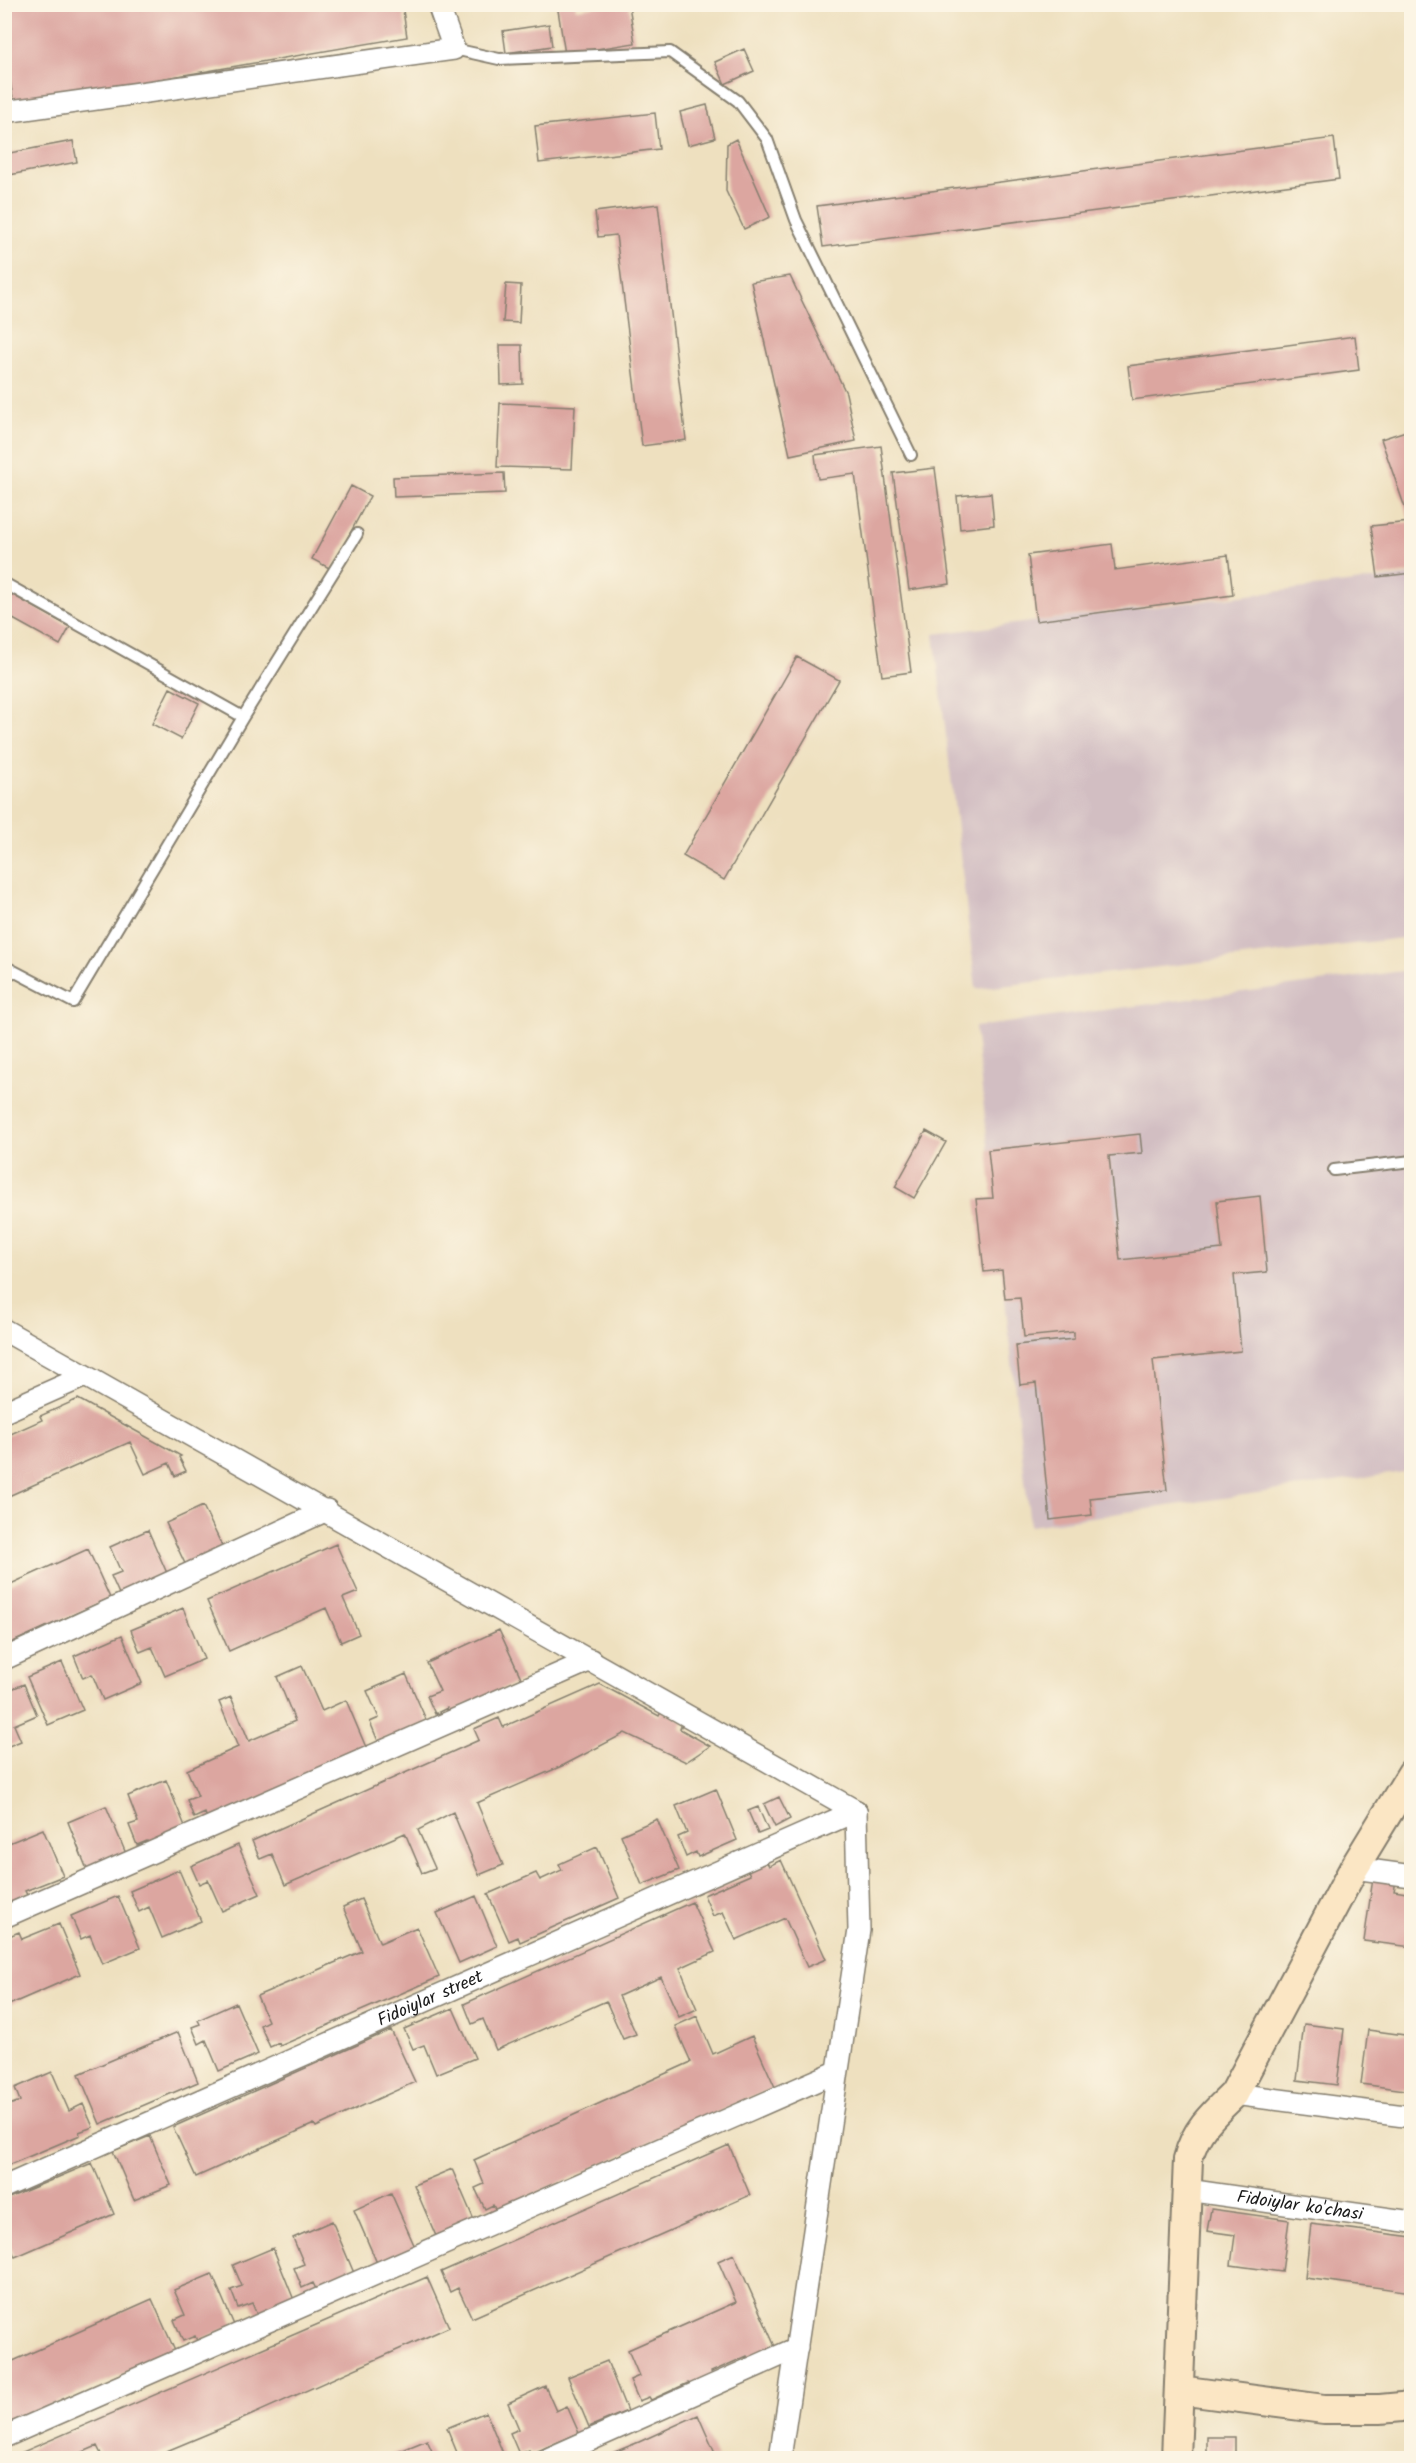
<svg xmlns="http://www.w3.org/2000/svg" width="1416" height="2463" font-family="Kalam,sans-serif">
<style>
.industrial{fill:#d2bec2}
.building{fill:#dca6a0}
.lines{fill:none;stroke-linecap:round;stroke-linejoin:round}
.lane-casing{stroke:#857e6e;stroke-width:14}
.street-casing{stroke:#857e6e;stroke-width:24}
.secondary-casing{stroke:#857e6e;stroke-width:32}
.lane{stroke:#fff;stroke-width:10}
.street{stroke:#fff;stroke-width:21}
.secondary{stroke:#fbe6c4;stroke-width:28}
.labels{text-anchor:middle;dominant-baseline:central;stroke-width:6;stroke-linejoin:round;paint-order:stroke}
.street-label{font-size:18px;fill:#1c1c1c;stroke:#fcf5e5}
</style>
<rect width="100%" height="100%" fill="#fcf5e5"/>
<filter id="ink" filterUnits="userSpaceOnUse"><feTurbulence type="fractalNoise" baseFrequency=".0167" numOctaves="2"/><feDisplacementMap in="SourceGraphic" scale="12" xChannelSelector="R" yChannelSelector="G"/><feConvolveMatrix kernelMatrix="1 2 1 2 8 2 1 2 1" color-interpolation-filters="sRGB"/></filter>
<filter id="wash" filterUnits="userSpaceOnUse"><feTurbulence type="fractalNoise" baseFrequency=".008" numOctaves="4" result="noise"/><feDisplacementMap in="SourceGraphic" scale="24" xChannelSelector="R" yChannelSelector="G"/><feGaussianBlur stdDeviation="1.35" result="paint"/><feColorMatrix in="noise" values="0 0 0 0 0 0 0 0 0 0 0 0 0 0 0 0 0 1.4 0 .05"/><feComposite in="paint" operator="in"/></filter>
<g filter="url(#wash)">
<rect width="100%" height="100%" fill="#eee0bf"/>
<!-- industrial -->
<path class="industrial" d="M 1411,575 L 1411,937 L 976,989 L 934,634 Z
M 1411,970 L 1411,1471 L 1030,1526 L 975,1027 Z"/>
<g id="blocks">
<!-- building -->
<path class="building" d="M 4,4 L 402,4 L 407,37 L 14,104 L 4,46 Z
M 557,4 L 575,4 L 576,9 L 607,5 L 629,5 L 635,43 L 565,54 Z
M 549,24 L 552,46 L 506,53 L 503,31 Z
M 744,49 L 754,71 L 725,84 L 715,62 Z
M 707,105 L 715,138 L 688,145 L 680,112 Z
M 655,113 L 659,149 L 539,163 L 535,126 Z
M 1334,138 L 1339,179 L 823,247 L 817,206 Z
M 736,139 L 770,217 L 744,229 L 726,191 L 727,144 Z
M 73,141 L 77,162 L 4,176 L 4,154 Z
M 658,204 L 686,440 L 642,446 L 616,235 L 598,237 L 595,212 Z
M 790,276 L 846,393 L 856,441 L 790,455 L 751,282 Z
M 506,284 L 521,285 L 519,323 L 503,322 Z
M 1355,336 L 1359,370 L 1132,400 L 1128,366 Z
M 500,345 L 522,345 L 523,384 L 501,385 Z
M 500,403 L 575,406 L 572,469 L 497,467 Z
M 1412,429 L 1412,573 L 1378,577 L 1371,526 L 1410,522 L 1381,439 Z
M 881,446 L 911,672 L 882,676 L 855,474 L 818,479 L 815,455 Z
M 935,468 L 950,584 L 909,590 L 893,473 Z
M 504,473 L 505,493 L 394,497 L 393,477 Z
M 351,486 L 370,496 L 331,569 L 312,559 Z
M 991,493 L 994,525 L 960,529 L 957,496 Z
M 1112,544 L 1115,570 L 1228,555 L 1233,595 L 1036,621 L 1028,555 Z
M 4,590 L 70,627 L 60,645 L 4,614 Z
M 797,657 L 839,680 L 724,880 L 683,856 Z
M 170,688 L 199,703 L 181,739 L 152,724 Z
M 926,1131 L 946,1142 L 914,1198 L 895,1187 Z
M 1140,1134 L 1142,1153 L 1109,1156 L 1120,1260 L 1222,1249 L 1217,1201 L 1260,1196 L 1267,1272 L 1234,1275 L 1241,1351 L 1153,1360 L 1167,1490 L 1090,1498 L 1092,1515 L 1050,1520 L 1036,1383 L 1020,1385 L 1016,1345 L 1074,1339 L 1074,1332 L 1024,1337 L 1020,1298 L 1005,1299 L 1002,1270 L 984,1272 L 976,1199 L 993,1198 L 988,1150 Z
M 78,1399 L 181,1456 L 179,1457 L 186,1471 L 175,1476 L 169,1463 L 145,1474 L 130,1442 L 4,1498 L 4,1437 L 42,1420 L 40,1416 Z
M 203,1506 L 225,1552 L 188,1570 L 166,1523 Z
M 148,1530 L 170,1580 L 120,1596 L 111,1576 L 121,1572 L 110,1547 Z
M 336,1544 L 358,1592 L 343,1598 L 359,1634 L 341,1642 L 326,1608 L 229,1651 L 207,1601 Z
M 88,1549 L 110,1598 L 4,1646 L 4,1587 Z
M 183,1608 L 204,1659 L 165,1676 L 152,1647 L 140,1652 L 131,1630 Z
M 499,1630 L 522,1680 L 450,1713 L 447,1708 L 435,1714 L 427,1696 L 440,1691 L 427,1663 Z
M 122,1635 L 142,1683 L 103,1700 L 92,1674 L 83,1678 L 74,1656 Z
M 62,1662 L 83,1710 L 48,1725 L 27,1677 Z
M 302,1666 L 322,1711 L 346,1700 L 368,1752 L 208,1821 L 205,1813 L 194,1818 L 187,1800 L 198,1796 L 187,1770 L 238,1747 L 219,1702 L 231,1697 L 249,1741 L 295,1721 L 277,1677 Z
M 406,1674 L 428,1724 L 390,1741 L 388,1737 L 378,1741 L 370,1722 L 379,1718 L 367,1691 Z
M 24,1684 L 37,1715 L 14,1725 L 21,1741 L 4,1748 L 4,1692 Z
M 600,1684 L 659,1716 L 662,1710 L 683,1721 L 680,1729 L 710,1746 L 686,1762 L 625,1733 L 564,1765 L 477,1803 L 503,1865 L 479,1875 L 453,1812 L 418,1830 L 435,1868 L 422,1873 L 405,1833 L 285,1885 L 272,1854 L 260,1859 L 252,1841 L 479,1740 L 474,1729 L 499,1718 L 503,1727 Z
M 166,1780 L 187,1831 L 150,1847 L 147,1841 L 137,1845 L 129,1825 L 138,1822 L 128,1796 Z
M 716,1789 L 737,1840 L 698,1857 L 696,1852 L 686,1857 L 678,1837 L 687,1833 L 676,1806 Z
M 779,1797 L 790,1819 L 775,1827 L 764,1804 Z
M 106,1806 L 127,1856 L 88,1872 L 68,1822 Z
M 758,1807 L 768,1830 L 758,1834 L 748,1811 Z
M 657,1819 L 679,1870 L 642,1885 L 621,1835 Z
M 43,1829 L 63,1876 L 25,1891 L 27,1895 L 4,1905 L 4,1845 Z
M 238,1845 L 260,1894 L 222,1911 L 208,1880 L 199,1884 L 191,1866 Z
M 597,1847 L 619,1898 L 520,1942 L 518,1937 L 509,1941 L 488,1894 L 536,1873 L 540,1880 L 562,1870 L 559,1864 Z
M 765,1859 L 769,1866 L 781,1860 L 826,1959 L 807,1967 L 785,1918 L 736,1940 L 723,1912 L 713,1916 L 704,1895 L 750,1875 L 747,1868 Z
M 179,1870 L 201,1921 L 162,1938 L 149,1907 L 139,1912 L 130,1891 Z
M 1373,1878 L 1396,1881 L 1394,1891 L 1412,1894 L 1412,1947 L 1364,1941 Z
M 118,1896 L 140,1948 L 102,1964 L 90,1935 L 81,1939 L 71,1916 Z
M 476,1896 L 497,1946 L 459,1963 L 437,1913 Z
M 361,1899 L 380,1943 L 417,1927 L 439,1977 L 280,2046 L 279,2043 L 270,2047 L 260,2025 L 268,2021 L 257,1996 L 362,1951 L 343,1907 Z
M 692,1902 L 715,1952 L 680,1968 L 697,2009 L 679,2017 L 661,1977 L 619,1996 L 636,2034 L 623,2039 L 606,2001 L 496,2050 L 483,2019 L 472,2024 L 464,2004 Z
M 59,1924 L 80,1974 L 4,2007 L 4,1938 L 19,1932 L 22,1939 Z
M 236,2003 L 258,2054 L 219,2071 L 206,2040 L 199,2044 L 192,2027 L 200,2024 L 198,2020 Z
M 453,2008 L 475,2058 L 436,2074 L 424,2045 L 413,2049 L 404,2029 Z
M 697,2016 L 713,2054 L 752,2036 L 775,2087 L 496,2211 L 493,2205 L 485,2209 L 475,2188 L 484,2184 L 474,2160 L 691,2062 L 675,2026 Z
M 1304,2024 L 1344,2029 L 1337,2085 L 1297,2080 Z
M 391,2030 L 415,2082 L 316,2127 L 314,2124 L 196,2177 L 173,2127 Z
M 1368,2030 L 1412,2036 L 1412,2091 L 1361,2084 Z
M 178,2032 L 198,2082 L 100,2124 L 79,2074 Z
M 52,2072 L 69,2111 L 83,2104 L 93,2127 L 79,2132 L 80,2135 L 4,2167 L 4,2107 L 20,2101 L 15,2088 Z
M 150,2136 L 171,2185 L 134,2200 L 113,2151 Z
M 729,2145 L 750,2195 L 472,2318 L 458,2288 L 450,2292 L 441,2272 Z
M 92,2163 L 114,2214 L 15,2257 L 4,2233 L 4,2200 Z
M 452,2169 L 474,2220 L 436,2236 L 414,2185 Z
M 391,2193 L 415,2247 L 377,2263 L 354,2210 Z
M 1211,2209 L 1289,2220 L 1282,2272 L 1231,2265 L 1235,2235 L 1207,2231 Z
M 332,2221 L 354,2273 L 316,2289 L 313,2283 L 302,2288 L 294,2268 L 304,2264 L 293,2238 Z
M 1311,2224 L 1412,2237 L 1412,2292 L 1305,2278 Z
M 273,2248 L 294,2300 L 257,2315 L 252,2303 L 238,2308 L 231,2290 L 242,2286 L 233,2265 Z
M 734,2254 L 777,2351 L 750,2363 L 747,2356 L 711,2372 L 715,2378 L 691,2389 L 688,2383 L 651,2400 L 649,2397 L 639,2401 L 630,2380 L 639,2376 L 628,2350 L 736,2302 L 718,2261 Z
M 212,2274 L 234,2325 L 197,2341 L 195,2336 L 183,2341 L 174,2320 L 185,2315 L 174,2290 Z
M 427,2277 L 449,2327 L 229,2425 L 150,2458 L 103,2458 L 97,2446 L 76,2455 L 78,2458 L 20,2458 L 18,2454 Z
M 152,2299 L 175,2351 L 4,2426 L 4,2365 Z
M 607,2361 L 627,2411 L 589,2427 L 568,2377 Z
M 545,2386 L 556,2411 L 567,2406 L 579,2433 L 531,2454 L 529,2450 L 519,2454 L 510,2433 L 519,2429 L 508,2403 Z
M 486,2412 L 505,2458 L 450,2458 L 458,2455 L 447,2428 Z
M 698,2415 L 717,2458 L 600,2458 L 639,2442 Z
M 1207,2437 L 1235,2437 L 1235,2458 L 1207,2458 Z
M 427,2440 L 435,2458 L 382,2458 L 388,2456 Z"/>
</g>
</g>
<g filter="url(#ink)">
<use href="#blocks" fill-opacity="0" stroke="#857e6e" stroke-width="1.5"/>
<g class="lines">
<!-- lane casing -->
<g class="lane-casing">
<path id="lane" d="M 454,49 L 499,59 L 670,52 L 738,101 L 767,139 L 796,220 L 911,455
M 4,583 L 243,717
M 4,966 L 73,1002 L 243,717 L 357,534
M 1334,1170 L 1412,1161"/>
</g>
<!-- street casing -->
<g class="street-casing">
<g id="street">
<path d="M 4,112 L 454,49 L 438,4"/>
<path d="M 4,1330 L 856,1811"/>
<path d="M 4,1412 L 85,1376"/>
<path d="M 4,1659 L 327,1510"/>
<path d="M 1354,1868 L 1412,1876"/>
<path d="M 4,1917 L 591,1660"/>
<path d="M 1234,2094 L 1412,2117"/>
<path id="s1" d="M 4,2187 L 856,1811"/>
<path id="s2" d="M 1187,2190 L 1412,2222"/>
<path d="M 4,2437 L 836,2072"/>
<path d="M 550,2458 L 797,2348"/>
<path d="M 780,2458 L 859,1930 L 856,1811"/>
</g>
</g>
<!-- secondary casing -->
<g class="secondary-casing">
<path id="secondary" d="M 1179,2390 L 1324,2409 L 1380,2409 L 1412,2406
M 1176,2458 L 1188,2159 C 1195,2130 1213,2114 1234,2094 L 1354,1868 L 1412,1773"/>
</g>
<!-- lane -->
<use href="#lane" class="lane"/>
<!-- street -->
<use href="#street" class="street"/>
<!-- secondary -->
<use href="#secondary" class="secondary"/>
</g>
</g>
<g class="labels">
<!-- street labels -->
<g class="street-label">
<text stroke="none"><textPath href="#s1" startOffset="466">Fidoiylar street</textPath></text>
<text stroke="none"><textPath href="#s2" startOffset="114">Fidoiylar ko'chasi</textPath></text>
</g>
</g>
<!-- margin -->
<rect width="1416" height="2463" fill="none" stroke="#fcf5e5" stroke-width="24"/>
</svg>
